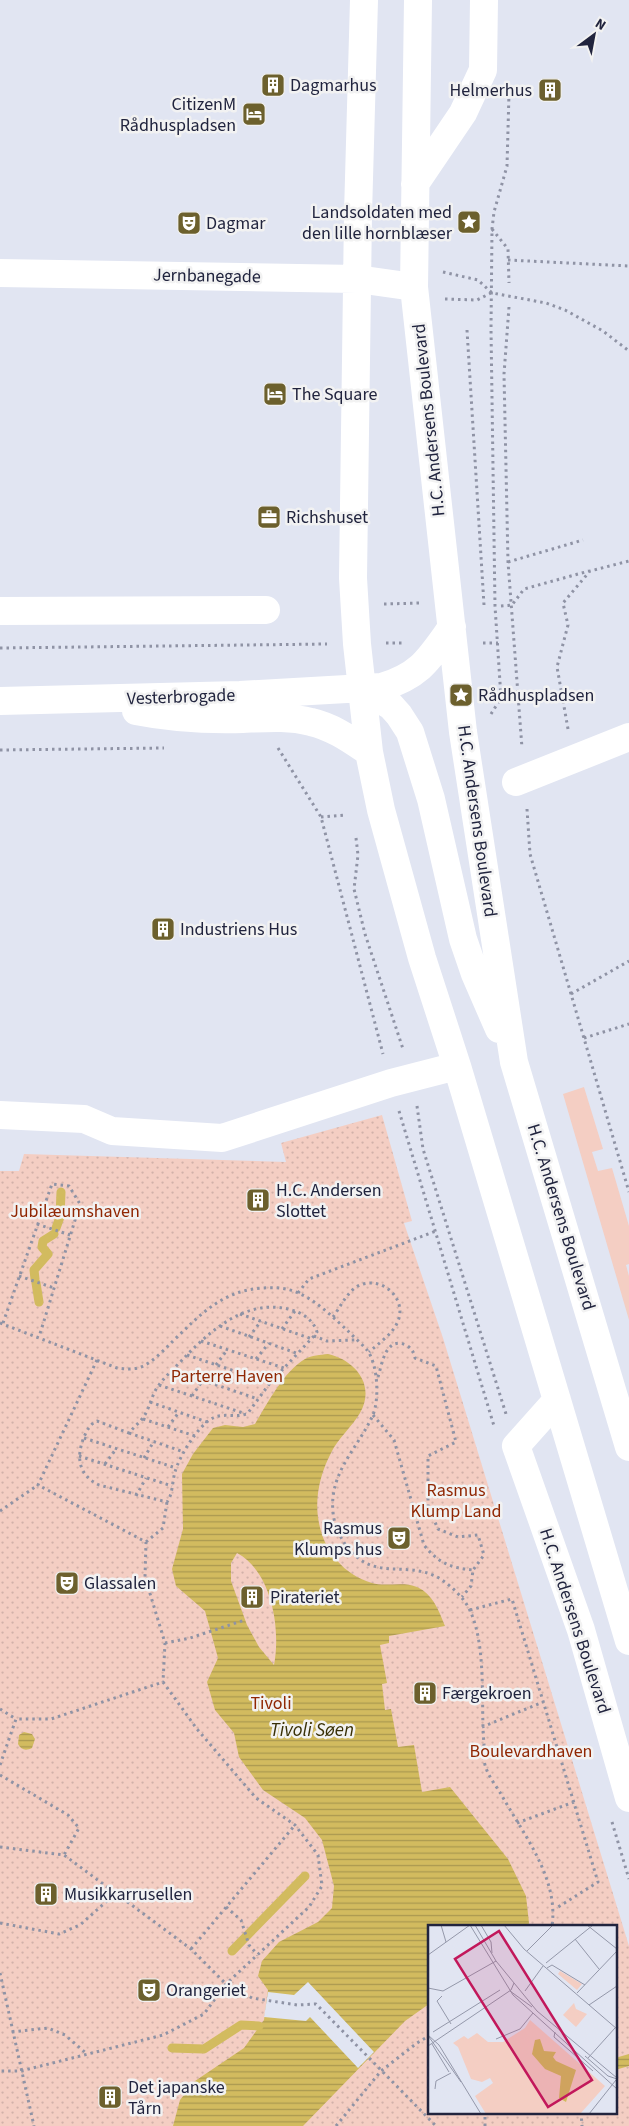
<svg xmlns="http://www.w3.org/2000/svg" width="629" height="2126" font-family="'Source Sans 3',sans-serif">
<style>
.grass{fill:#f4cec3}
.park{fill:url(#park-dots);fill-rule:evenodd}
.water{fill:url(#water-rules);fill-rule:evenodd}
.pier{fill:#e1e5f2}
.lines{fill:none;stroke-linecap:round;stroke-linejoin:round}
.stream{stroke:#d2bb5f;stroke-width:9}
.path{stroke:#8f93a5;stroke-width:3;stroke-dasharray:2.5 4;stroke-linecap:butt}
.minor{stroke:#fff;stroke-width:28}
.labels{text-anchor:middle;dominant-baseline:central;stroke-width:5;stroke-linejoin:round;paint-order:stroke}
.poi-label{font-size:18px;fill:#21243e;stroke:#f2f2f2;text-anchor:start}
.street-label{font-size:18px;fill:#21243e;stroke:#f2f2f2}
.park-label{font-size:18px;fill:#902703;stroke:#f2f2f2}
.water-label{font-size:19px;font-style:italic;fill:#393006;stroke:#f2f2f2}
.inset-road{fill:none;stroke:#9498aa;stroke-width:1}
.view{fill:#c2185b;fill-opacity:0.15;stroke:#c2185b;stroke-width:2.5}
.inset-edge{fill:none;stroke:#21243e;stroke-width:2.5}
</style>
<defs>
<pattern id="park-dots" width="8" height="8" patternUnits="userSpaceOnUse" patternTransform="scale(1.25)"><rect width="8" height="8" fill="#f4cec3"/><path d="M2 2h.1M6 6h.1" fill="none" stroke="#d1b1a9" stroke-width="1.8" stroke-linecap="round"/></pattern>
<pattern id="water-rules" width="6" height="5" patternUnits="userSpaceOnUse" patternTransform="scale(1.25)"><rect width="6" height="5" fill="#d2bb5f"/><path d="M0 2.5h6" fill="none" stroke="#aa9850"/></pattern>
</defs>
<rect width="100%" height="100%" fill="#e1e5f2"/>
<!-- grass -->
<path class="grass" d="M 584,1087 L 603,1149 L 592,1152 L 598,1171 L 612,1168 L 629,1226 L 629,1264 L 626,1265 L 629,1276 L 629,1320 L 563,1094 Z"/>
<!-- park -->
<path class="park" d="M 382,1115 L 412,1221 L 404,1223 L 443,1338 L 629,1946 L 629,2126 L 0,2126 L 0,1171 L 19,1171 L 24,1154 L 286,1162 L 281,1143 ZM 429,1926 L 615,1926 L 615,2112 L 429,2112 Z"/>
<!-- water -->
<path class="water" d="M 328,1354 C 355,1360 376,1385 360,1413 C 352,1427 338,1438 331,1453 C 320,1474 314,1499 319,1523 C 324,1551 344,1575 372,1583 C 385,1587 404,1581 417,1587 C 433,1594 439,1611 445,1626 L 389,1636 L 389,1643 L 380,1645 L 387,1683 L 382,1684 L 385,1710 L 391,1709 L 398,1747 L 414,1745 L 422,1792 L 450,1787 L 508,1859 L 526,1896 L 529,1923 L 528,1926 L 429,1926 L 429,2004 L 405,2021 L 303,2126 L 173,2126 L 180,2100 L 195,2081 L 244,2048 L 264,2020 L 268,1990 L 258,1976 L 262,1961 L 279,1942 L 318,1922 L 332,1908 L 334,1886 L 322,1840 L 305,1818 L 263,1790 L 239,1757 L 234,1733 L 215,1710 L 207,1682 L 218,1658 L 205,1611 L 176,1586 L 172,1569 L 183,1529 L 182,1474 L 193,1454 L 213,1428 L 225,1425 L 243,1427 L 255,1424 C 267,1404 284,1371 305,1359 C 312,1355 320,1355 328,1354 ZM 237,1553 C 272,1572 281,1629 274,1665 L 259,1647 L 247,1625 L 231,1581 L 231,1563 Z
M 24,1732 L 32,1734 L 35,1739 L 32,1748 C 26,1751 21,1750 18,1744 L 19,1735 Z
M 629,2054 L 629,2066 L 615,2070 L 615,2058 Z"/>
<!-- pier -->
<path class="pier" d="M 308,1982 L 374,2052 L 358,2068 L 310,2017 L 306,2021 L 264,2017 L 268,1992 L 294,1995 Z"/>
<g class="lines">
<!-- stream -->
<path class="stream" d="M 56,1228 L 60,1217 L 61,1192
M 35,1279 L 34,1270 L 48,1254 L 42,1247 L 43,1241 L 54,1234
M 36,1283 L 39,1302
M 232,1951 L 305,1876
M 172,2048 L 204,2049 L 241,2025 L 259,2026"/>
<!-- path -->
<path class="path" d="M 492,229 L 508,249 L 509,283
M 508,260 L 629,266
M 443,272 L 478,280 L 492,293 L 546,303 L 565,310 L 603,331 L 629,351
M 445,299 L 477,300 L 491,293
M 509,307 L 504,374 L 508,562 L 522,748
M 467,330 L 484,605
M 508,562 L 583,540
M 384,604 L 421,603
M 501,606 L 512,605 L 524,589 L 589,571
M 386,643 L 402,643
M 483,643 L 498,643
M 0,648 L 327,644
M 491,714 L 501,698 L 495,606 L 491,329 L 492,229 L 494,212 L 507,166 L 509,93 L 506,90
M 568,729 L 557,667 L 568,625 L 563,603 L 590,571 L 629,561
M 278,748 L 321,817 L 383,1054
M 0,750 L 164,748
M 527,809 L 530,854 L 629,1192
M 321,817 L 345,815
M 356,838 L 358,855 L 354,889 L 365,934 L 403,1049
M 571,994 L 629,961
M 584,1038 L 629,1024
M 417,1106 L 423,1149 L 506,1414
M 399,1111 L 494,1426
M 37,1224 L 70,1235
M 19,1276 L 54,1288
M 298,1293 L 309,1279 L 436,1231
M 240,1314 L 312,1339
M 333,1317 C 341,1306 348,1290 360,1285 C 383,1276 407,1299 398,1321 C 393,1334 379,1343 369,1352
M 0,1323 L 117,1368 C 125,1369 133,1370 141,1367 C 153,1362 163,1351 172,1342 C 200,1315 222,1290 264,1288 C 275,1287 288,1288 298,1293 C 316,1300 335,1319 349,1332 C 355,1338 362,1344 367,1350 C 378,1364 380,1401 372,1417 C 357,1449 329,1473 333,1512 C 334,1525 340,1538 348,1548 C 375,1581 403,1561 435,1576 C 444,1580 455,1590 462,1598 C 489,1630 480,1703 484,1744 C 484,1751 483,1761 486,1768 C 489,1777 496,1786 501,1794 C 523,1834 559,1878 552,1926
M 3,1323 L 52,1184 L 69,1186 L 80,1204 L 39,1337
M 220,1326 L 299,1354
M 282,1329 L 295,1311
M 314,1336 L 270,1383 L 248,1413 C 237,1419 224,1412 213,1418 C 198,1425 179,1457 175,1472 C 172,1482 173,1494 167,1502 L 99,1485 C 78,1475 76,1457 84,1437 C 87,1430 90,1424 97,1421 L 129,1433 C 133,1428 138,1424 142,1419 C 150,1409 151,1395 159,1385 C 166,1375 175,1368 183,1359 C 210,1331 245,1299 288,1309 C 301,1312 313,1319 317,1332 L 314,1336 L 327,1341 L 355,1340
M 249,1337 L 261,1321
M 201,1341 L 284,1368
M 187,1355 L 270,1383
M 256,1359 L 269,1343
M 97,1360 L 38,1485 L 146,1542 L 145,1577 L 165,1643 L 163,1682
M 216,1365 L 227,1350
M 172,1370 L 258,1399
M 378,1377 C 382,1365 385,1336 406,1345 C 411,1348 414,1352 415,1358 L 436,1366 L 456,1442 L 428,1456 L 428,1506 L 438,1529 L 458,1537 L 478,1535 L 484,1555 L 473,1570
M 159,1385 L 246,1414
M 192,1396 L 203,1380
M 150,1402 L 207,1422
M 373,1415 L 394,1440 L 424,1545 C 438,1563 451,1568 473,1570 L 471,1586 L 462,1597
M 143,1419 L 195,1436
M 168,1427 L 179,1412
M 129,1433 L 184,1452
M 84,1438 L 176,1468
M 79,1456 L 172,1486
M 144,1458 L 154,1441
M 105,1464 L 116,1449
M 136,1496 L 146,1478
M 0,1511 L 38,1485
M 146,1542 L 163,1528 L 167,1502
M 470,1610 L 512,1599 L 598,1882 L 555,1909
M 165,1643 L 190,1638 L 245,1620
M 0,1709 L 16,1719
M 482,1727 L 543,1702
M 0,1765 L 16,1719 L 51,1719 L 163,1682 L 197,1729 L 256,1798 L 295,1825 L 318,1855 L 322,1886 L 309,1907 L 226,1984 L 204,2014 L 163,2035 L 21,2071 L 0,2071
M 0,1775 L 68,1815 L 79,1828 L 64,1855
M 612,1822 L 629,1879
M 517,1823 L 574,1802
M 0,1847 L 64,1855 L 191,1949 L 226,1984 L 252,1998 L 297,2005 L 316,2004 L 436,2126
M 226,1907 L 241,1920 L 249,1945 L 258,1955
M 0,1923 L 59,1934 L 80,1925 L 116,1893
M 191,1949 L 295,1825
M 0,1973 L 34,2126
M 12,2032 L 48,2028 L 65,2035 L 87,2054
M 581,2112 L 582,2126
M 336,2126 L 381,2071 L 417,2043 L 429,2036
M 485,2126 L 485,2112"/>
<!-- minor -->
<path class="minor" d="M 364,0 L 358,214 L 353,578 L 357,644 L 369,752 L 381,810 L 422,958 L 457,1066 L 629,1641
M 418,0 L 414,287 L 463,732 L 514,1062 L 629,1447
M 415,184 L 463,113 L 483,70 L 484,0
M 0,273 L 357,279 L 414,287
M 0,611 L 266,610
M 361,688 L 391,706 L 399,715 L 410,732 L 431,799 L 463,939 L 475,974 L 499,1029
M 0,701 L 240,695 L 382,687 C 421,675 429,659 452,627
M 136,711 C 171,718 208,720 243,719 C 266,718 289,716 311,722 C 333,727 351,740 369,752
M 516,782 L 629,737
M 0,1115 L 84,1119 L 112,1131 L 222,1138 L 391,1083 L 457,1066
M 557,1400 L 516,1446 L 581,1630 L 629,1798"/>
</g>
<!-- icons -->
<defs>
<g id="building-square" transform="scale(1.25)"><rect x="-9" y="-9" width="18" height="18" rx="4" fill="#6c602d" stroke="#f2f2f2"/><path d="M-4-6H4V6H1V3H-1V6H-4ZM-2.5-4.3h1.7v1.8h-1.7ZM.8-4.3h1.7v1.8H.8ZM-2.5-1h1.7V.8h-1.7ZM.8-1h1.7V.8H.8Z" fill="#fff"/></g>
<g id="hotel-square" transform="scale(1.25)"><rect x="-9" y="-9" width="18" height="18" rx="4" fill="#6c602d" stroke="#f2f2f2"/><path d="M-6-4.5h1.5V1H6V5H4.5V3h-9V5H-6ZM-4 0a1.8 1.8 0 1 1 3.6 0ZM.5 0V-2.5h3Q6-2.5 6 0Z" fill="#fff"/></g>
<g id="sight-square" transform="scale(1.25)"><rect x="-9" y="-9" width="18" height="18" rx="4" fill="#6c602d" stroke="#f2f2f2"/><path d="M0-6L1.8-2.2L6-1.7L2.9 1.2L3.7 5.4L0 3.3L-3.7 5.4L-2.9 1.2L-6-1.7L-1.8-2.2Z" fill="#fff"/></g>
<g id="theatre-square" transform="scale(1.25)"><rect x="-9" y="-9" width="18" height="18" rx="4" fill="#6c602d" stroke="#f2f2f2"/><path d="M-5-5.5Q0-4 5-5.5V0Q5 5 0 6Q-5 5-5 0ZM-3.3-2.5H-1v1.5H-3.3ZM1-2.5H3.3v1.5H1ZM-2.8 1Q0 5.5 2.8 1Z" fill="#fff"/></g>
<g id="office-square" transform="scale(1.25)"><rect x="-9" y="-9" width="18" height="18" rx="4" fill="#6c602d" stroke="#f2f2f2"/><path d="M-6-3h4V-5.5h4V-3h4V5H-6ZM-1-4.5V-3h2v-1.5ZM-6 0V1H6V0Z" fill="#fff"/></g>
</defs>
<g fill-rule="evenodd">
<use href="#building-square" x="273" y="85"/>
<use href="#building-square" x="550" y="90"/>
<use href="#hotel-square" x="254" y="114"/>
<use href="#sight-square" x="469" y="222"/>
<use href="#theatre-square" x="189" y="223"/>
<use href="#hotel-square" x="275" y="394"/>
<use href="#office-square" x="269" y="517"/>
<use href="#sight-square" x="461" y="695"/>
<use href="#building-square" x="163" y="929"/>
<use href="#building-square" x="258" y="1200"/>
<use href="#theatre-square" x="399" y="1538"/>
<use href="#theatre-square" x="67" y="1583"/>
<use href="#building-square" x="252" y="1597"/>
<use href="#building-square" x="425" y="1693"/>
<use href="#building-square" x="46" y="1894"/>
<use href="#theatre-square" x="149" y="1990"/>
<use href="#building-square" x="110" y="2097"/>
</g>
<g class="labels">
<!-- poi labels -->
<g class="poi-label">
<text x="290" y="85">Dagmarhus</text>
<text x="532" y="90" text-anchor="end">Helmerhus</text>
<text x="236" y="104" text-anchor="end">CitizenM<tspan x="236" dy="21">Rådhuspladsen</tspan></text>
<text x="452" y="212" text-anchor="end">Landsoldaten med<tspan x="452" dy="21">den lille hornblæser</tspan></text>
<text x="206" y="223">Dagmar</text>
<text x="292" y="394">The Square</text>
<text x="286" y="517">Richshuset</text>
<text x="478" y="695">Rådhuspladsen</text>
<text x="180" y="929">Industriens Hus</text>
<text x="276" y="1190">H.C. Andersen<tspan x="276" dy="21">Slottet</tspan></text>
<text x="382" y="1528" text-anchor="end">Rasmus<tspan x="382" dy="21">Klumps hus</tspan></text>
<text x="84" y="1583">Glassalen</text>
<text x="270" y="1597">Pirateriet</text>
<text x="442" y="1693">Færgekroen</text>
<text x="64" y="1894">Musikkarrusellen</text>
<text x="166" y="1990">Orangeriet</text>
<text x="128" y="2087">Det japanske<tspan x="128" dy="21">Tårn</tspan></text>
</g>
<!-- street labels -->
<g class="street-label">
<text transform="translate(207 276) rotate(1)">Jernbanegade</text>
<text transform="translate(429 420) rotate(-96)">H.C. Andersens Boulevard</text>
<text transform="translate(181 697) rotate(-2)">Vesterbrogade</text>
<text transform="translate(477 821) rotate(82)">H.C. Andersens Boulevard</text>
<text transform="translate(561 1217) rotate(73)">H.C. Andersens Boulevard</text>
<text transform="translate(575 1621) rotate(72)">H.C. Andersens Boulevard</text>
</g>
<!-- park labels -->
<g class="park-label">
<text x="75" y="1211">Jubilæumshaven</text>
<text x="227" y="1376">Parterre Haven</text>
<text x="456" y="1490">Rasmus<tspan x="456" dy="21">Klump Land</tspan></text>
<text x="271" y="1703">Tivoli</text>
<text x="531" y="1751">Boulevardhaven</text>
</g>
<!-- water labels -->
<g class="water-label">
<text x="312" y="1730">Tivoli Søen</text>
</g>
</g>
<!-- overview -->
<g transform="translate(428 1925)">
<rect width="189" height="189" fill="#e1e5f2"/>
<path d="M 132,46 L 154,59 L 149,65 L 130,49 ZM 146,78 L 148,84 L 159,89 L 148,102 L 135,90 ZM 102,95 L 177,161 L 152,189 L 58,189 L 47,171 L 65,158 L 62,153 L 54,157 L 43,154 L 30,122 L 25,118 L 36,111 L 40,114 L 49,108 L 60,117 L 75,117 L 97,103 Z" fill="#f4cec3"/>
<path d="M 112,114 L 116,126 L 128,127 L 125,132 L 128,136 L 148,145 L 138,177 L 131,173 L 133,151 L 117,144 L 104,129 L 107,115 Z" fill="#d2bb5f"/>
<path class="inset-road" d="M 13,0 L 18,17M 42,0 L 85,70 L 189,164M 47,0 L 68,36 L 109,86 L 189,153M 53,0 L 63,17 L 64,28M 76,0 L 96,24 L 189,104M 159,0 L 189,24M 147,14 L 171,44M 99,26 L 125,0M 0,30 L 42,0M 118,38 L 165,0M 119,43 L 124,40 L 157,60M 0,63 L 15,66 L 68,36M 82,66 L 104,82M 97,66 L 115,41M 149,68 L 189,26M 14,71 L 9,76 L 23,99M 161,80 L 189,61M 5,107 L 72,65M 127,107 L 126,112 L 165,146M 0,110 L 11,120 L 53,189M 1,112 L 33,157M 68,114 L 92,104 L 105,88M 4,119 L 21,147M 0,121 L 83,65 L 86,58M 157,131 L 180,151 L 189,154M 160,133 L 187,103M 7,164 L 8,156 L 23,148M 161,189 L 188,155"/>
<path class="view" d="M 71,6 L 164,155 L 120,182 L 27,34 Z"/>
<rect width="189" height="189" class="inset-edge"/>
</g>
<!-- north arrow -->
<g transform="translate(594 35) rotate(32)" stroke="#f2f2f2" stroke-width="4" paint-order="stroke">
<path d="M0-4L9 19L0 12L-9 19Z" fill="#21243e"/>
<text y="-8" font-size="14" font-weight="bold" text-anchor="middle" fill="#21243e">N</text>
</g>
</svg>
